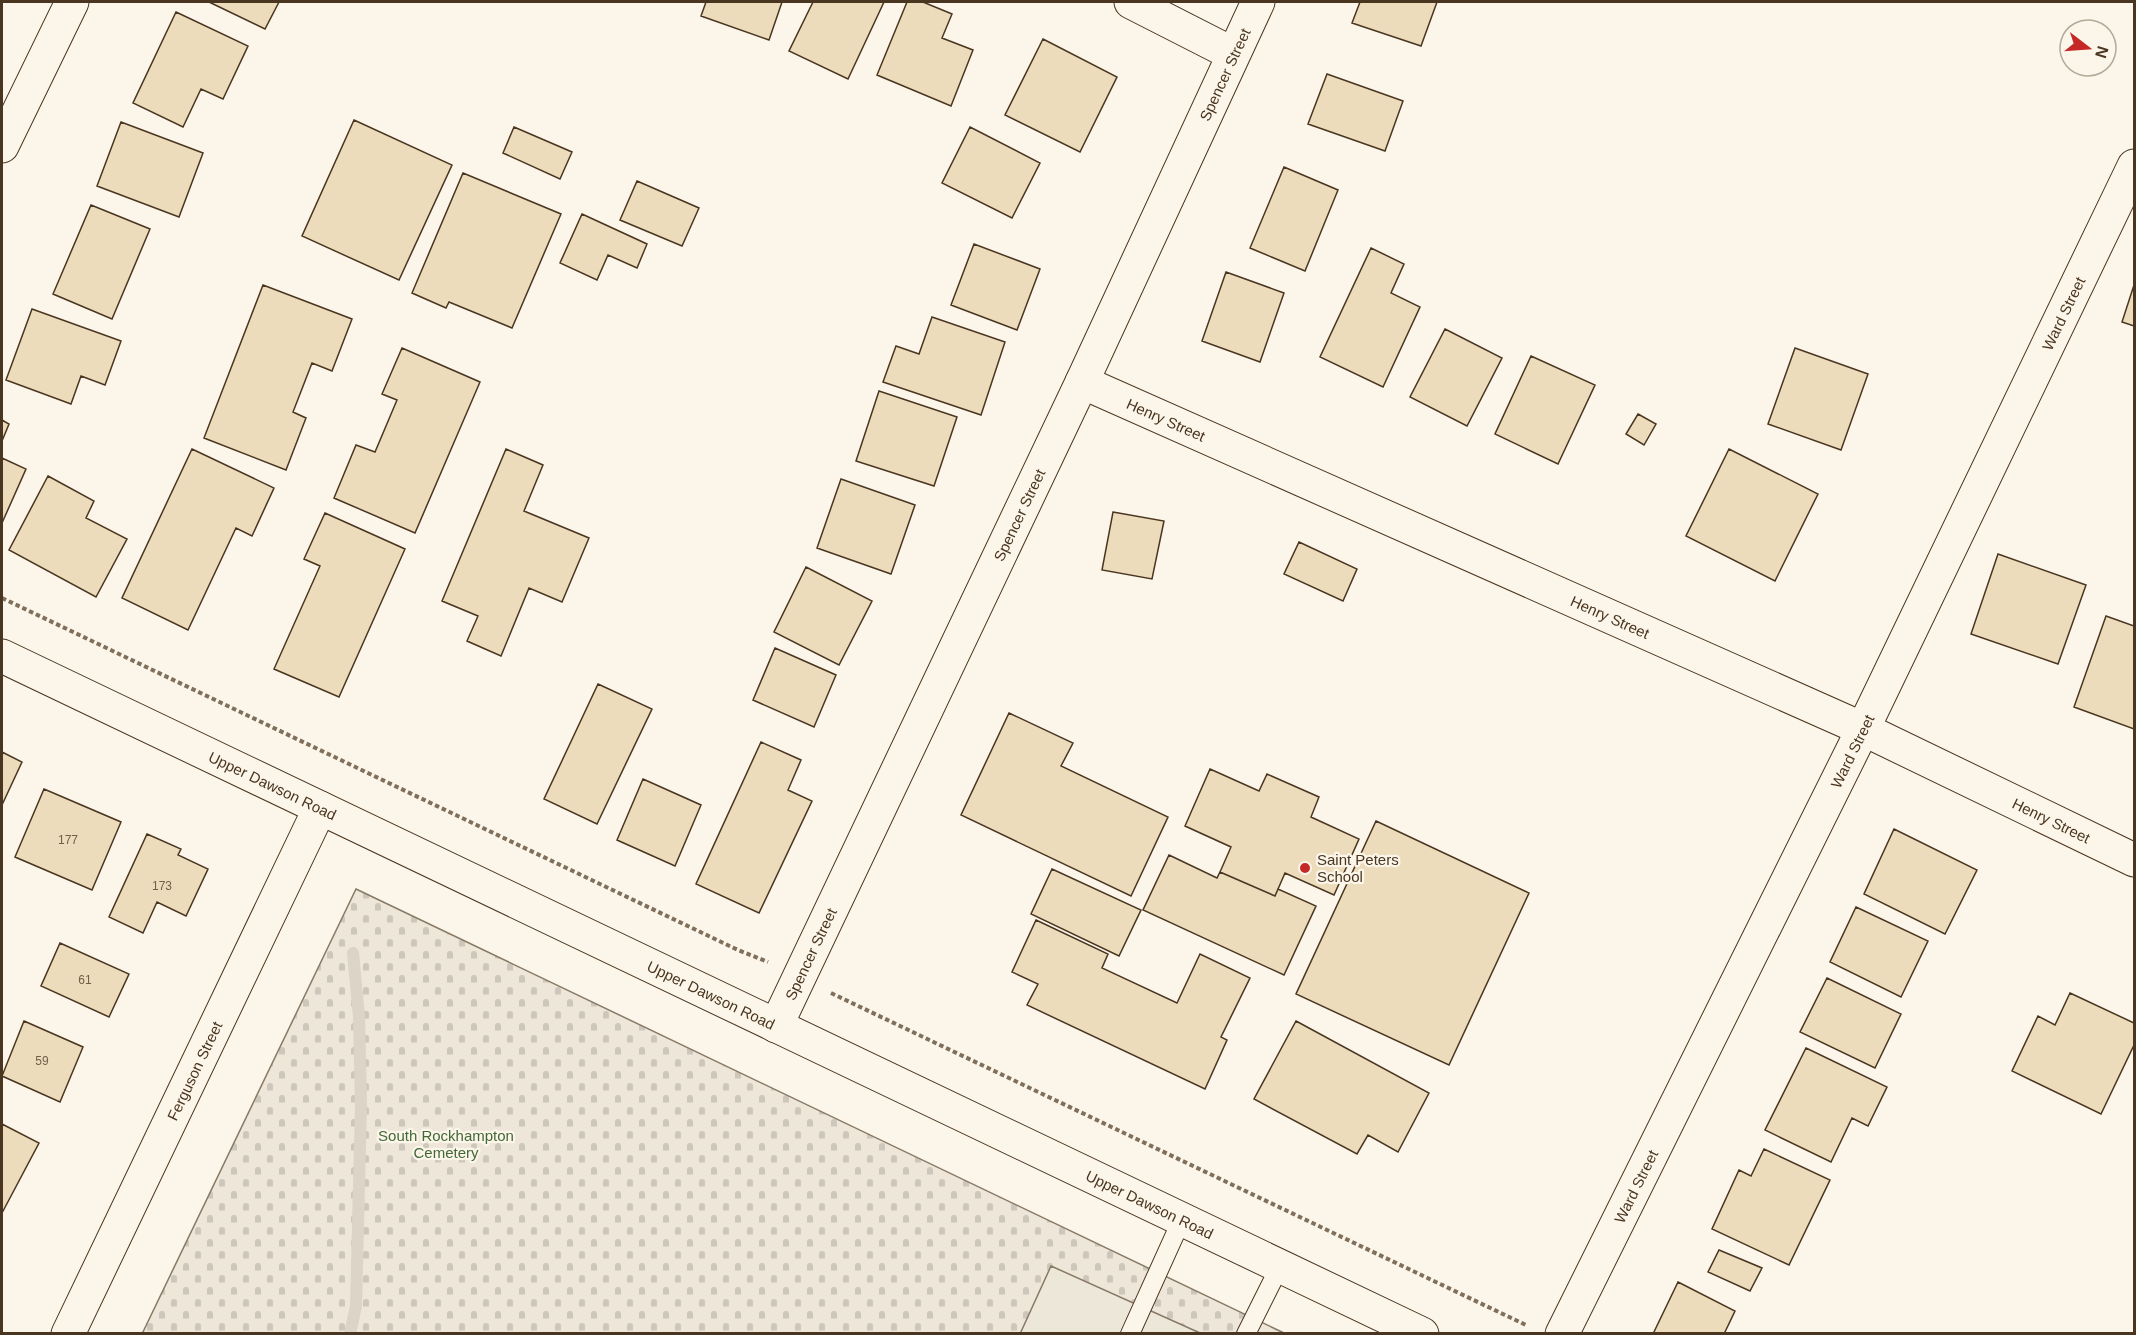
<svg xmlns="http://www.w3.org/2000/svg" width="2136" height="1335" font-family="Helvetica,sans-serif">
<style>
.cemetery{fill:url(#cemetery-stones);stroke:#887966;stroke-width:1.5}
.parking{fill:#ede7d9;stroke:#887966;stroke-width:1.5}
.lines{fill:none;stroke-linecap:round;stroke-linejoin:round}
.stream{stroke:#dcd4c6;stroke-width:12}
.building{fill:#ecdcbc;stroke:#4a3520;stroke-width:1.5}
.service-casing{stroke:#4a3520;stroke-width:20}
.minor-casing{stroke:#4a3520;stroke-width:35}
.tertiary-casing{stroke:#4a3520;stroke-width:35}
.path{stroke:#7f6f5c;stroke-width:4;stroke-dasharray:4.5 3;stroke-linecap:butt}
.service{stroke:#fbf6e9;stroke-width:18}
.minor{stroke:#fbf6e9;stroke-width:33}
.tertiary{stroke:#fbf6e9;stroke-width:33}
.poi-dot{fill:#c62828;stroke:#fbf6e9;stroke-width:2}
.labels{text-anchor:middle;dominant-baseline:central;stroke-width:4.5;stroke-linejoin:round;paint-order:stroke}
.number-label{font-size:12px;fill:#725f47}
.street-label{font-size:15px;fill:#4a3520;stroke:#fbf6e9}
.poi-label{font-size:15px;fill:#4a3520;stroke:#fbf6e9;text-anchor:start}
.park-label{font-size:15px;fill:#436837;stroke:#fbf6e9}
</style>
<defs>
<pattern id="cemetery-stones" width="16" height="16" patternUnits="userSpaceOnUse" patternTransform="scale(1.5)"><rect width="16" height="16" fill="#ede6d9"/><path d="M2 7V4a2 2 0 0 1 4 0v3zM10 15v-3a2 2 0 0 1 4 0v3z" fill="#cdc6ba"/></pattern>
</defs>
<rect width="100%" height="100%" fill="#fbf6e9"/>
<!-- cemetery -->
<path class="cemetery" d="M 356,889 L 1284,1333 L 142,1334 Z"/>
<!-- parking -->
<path class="parking" d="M 1051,1266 L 1200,1333 L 1020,1334 Z"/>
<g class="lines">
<!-- stream -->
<path class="stream" d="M 350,1334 L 356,1306 L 361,1105 L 359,1017 L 353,953"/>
</g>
<!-- building -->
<path class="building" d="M 209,2 L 279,2 L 265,29 Z
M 706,2 L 782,2 L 769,40 L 701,16 Z
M 813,2 L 884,2 L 848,79 L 789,51 Z
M 907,2 L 923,2 L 952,14 L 942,38 L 973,50 L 951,106 L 877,75 Z
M 1360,2 L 1437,2 L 1421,46 L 1352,23 Z
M 176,12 L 248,46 L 223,99 L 201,89 L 183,127 L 133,103 Z
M 1043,39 L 1117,77 L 1080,152 L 1005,115 Z
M 1327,74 L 1403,101 L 1385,151 L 1308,124 Z
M 354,120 L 452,165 L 399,280 L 302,236 Z
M 121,122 L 203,153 L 179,217 L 97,186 Z
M 514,127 L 572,152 L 560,179 L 503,153 Z
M 970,127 L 1040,163 L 1012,218 L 942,183 Z
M 1284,167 L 1338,190 L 1305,271 L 1250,248 Z
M 463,173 L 561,214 L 512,328 L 449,302 L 446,308 L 412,293 Z
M 637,181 L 699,208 L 682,246 L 620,220 Z
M 91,205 L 150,229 L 112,319 L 53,294 Z
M 582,214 L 647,244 L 637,268 L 608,255 L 597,280 L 560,263 Z
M 974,244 L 1040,269 L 1017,330 L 951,305 Z
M 1371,248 L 1404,264 L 1391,293 L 1420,307 L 1383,387 L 1320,357 Z
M 1226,272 L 1284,293 L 1260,362 L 1202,341 Z
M 263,285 L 352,319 L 332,371 L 312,363 L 293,412 L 306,418 L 286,470 L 204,438 Z
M 2134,285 L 2134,326 L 2122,322 Z
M 32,309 L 121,341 L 105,385 L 81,376 L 71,404 L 6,380 Z
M 932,317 L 1005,342 L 981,415 L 883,382 L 896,346 L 919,354 Z
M 1445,329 L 1502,358 L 1467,426 L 1410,397 Z
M 402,348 L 480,382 L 415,533 L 334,498 L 356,445 L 375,452 L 397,400 L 382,394 Z
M 1795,348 L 1868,374 L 1841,450 L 1768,424 Z
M 1531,356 L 1595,385 L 1558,464 L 1495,434 Z
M 879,391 L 957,417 L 934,486 L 856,461 Z
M 1638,414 L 1656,424 L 1644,445 L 1626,434 Z
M 2,420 L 9,424 L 2,441 Z
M 192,449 L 274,488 L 252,536 L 236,528 L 188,630 L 122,598 Z
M 506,449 L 543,465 L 524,511 L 589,538 L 562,602 L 529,588 L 501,656 L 467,641 L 478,616 L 442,601 Z
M 1729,449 L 1818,494 L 1775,581 L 1686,536 Z
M 2,458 L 26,469 L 2,523 Z
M 48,476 L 94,501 L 86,518 L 127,539 L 96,597 L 9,550 Z
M 841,479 L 915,505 L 891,574 L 817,548 Z
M 1113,512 L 1164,521 L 1152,579 L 1102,570 Z
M 325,513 L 405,549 L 339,697 L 274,669 L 320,566 L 304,559 Z
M 1299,542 L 1357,569 L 1343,601 L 1284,574 Z
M 1998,554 L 2086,585 L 2058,664 L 1971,634 Z
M 806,567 L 872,601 L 839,665 L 774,632 Z
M 2106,616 L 2134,626 L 2134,729 L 2074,707 Z
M 775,648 L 836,675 L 814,727 L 753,700 Z
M 598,684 L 652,709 L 597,824 L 544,799 Z
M 1009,713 L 1073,743 L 1061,766 L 1168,817 L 1131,896 L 961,815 Z
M 761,742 L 801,760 L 788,790 L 812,801 L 759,913 L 696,884 Z
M 2,752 L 22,762 L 2,805 Z
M 1210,769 L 1259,791 L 1267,774 L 1319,797 L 1311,817 L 1359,839 L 1334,895 L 1285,873 L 1275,896 L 1220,872 L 1231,847 L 1185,826 Z
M 643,779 L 701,805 L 675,866 L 617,840 Z
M 44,789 L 121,822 L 92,890 L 15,857 Z
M 1376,821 L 1529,893 L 1449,1065 L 1296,994 Z
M 1894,829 L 1977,870 L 1945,934 L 1864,894 Z
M 147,834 L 181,849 L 178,855 L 208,869 L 186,916 L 157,902 L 143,933 L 109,917 Z
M 1169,855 L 1217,878 L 1220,872 L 1275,896 L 1278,889 L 1316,906 L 1284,975 L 1143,910 Z
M 1052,869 L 1141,910 L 1119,956 L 1031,914 Z
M 1856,907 L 1928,941 L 1901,997 L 1830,962 Z
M 1036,920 L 1108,954 L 1102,968 L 1177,1003 L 1200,954 L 1250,978 L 1221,1037 L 1227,1040 L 1205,1089 L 1027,1005 L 1038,984 L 1012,972 Z
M 60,943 L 129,974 L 109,1017 L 41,986 Z
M 1827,978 L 1901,1014 L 1875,1068 L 1800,1032 Z
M 2070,993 L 2134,1023 L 2134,1045 L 2101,1114 L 2012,1071 L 2038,1016 L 2055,1025 Z
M 24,1021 L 83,1047 L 60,1102 L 2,1076 Z
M 1296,1021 L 1429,1093 L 1398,1152 L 1368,1135 L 1357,1154 L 1254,1099 Z
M 1806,1048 L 1887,1087 L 1868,1126 L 1852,1118 L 1831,1162 L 1765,1130 Z
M 2,1124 L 39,1143 L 2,1213 Z
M 1764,1149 L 1830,1180 L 1789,1265 L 1712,1229 L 1739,1170 L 1751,1176 Z
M 1719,1250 L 1762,1268 L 1750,1291 L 1708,1272 Z
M 1678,1282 L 1735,1311 L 1724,1334 L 1653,1334 Z"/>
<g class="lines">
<!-- service casing -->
<g class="service-casing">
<path id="service" d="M 1130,1334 L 1182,1219
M 1246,1334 L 1280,1266"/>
</g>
<!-- minor casing -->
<g class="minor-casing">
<g id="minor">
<path d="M 1131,2 L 1233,54"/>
<path d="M 2,146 L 72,2"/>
<path id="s1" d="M 1082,382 L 1863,729 L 2134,860"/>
<path id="s2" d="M 776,1026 L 1082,382 L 1258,2"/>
<path id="s3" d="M 68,1334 L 320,808"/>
<path id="s4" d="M 1562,1334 L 1863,729 L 2134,166"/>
</g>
</g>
<!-- tertiary casing -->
<g class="tertiary-casing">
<g id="tertiary">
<path id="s5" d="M 2,656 L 1422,1334"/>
</g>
</g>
<!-- path -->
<path class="path" d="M 2,598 L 738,950 L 768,962
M 831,993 L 1528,1326"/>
<!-- service -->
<use href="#service" class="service"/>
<!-- minor -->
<use href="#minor" class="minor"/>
<!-- tertiary -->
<use href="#tertiary" class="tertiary"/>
</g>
<!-- markers -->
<circle class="poi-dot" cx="1305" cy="868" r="6"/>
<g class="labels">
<!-- number labels -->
<g class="number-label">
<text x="68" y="840">177</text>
<text x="162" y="886">173</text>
<text x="85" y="980">61</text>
<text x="42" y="1061">59</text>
</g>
<!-- street labels -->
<g class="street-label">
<text stroke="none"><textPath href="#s2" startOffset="1052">Spencer Street</textPath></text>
<text stroke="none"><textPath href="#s4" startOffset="1137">Ward Street</textPath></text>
<text stroke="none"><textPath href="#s1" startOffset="92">Henry Street</textPath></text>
<text stroke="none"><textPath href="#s2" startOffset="566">Spencer Street</textPath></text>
<text stroke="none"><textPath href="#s1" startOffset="578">Henry Street</textPath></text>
<text stroke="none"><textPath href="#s4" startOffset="651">Ward Street</textPath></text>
<text stroke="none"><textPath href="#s5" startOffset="300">Upper Dawson Road</textPath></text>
<text stroke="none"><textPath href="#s1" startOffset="1064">Henry Street</textPath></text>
<text stroke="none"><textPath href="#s2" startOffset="80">Spencer Street</textPath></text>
<text stroke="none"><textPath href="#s5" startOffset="786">Upper Dawson Road</textPath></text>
<text stroke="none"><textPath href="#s3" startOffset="292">Ferguson Street</textPath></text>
<text stroke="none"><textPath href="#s4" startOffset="165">Ward Street</textPath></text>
<text stroke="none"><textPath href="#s5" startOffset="1272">Upper Dawson Road</textPath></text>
</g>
<!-- poi labels -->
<g class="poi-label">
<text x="1317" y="859">Saint Peters<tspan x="1317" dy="17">School</tspan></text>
</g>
<!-- park labels -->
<g class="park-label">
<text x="446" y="1135">South Rockhampton<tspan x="446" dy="17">Cemetery</tspan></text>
</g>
</g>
<!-- border -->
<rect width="2136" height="1335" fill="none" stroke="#4a3520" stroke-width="6"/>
<!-- north arrow -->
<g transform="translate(2088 48) rotate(107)"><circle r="28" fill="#fbf6e9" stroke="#b4a999" stroke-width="1.5"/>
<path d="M0-4.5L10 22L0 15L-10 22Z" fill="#c62828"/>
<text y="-9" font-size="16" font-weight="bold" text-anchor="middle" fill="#4a3520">N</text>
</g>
</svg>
